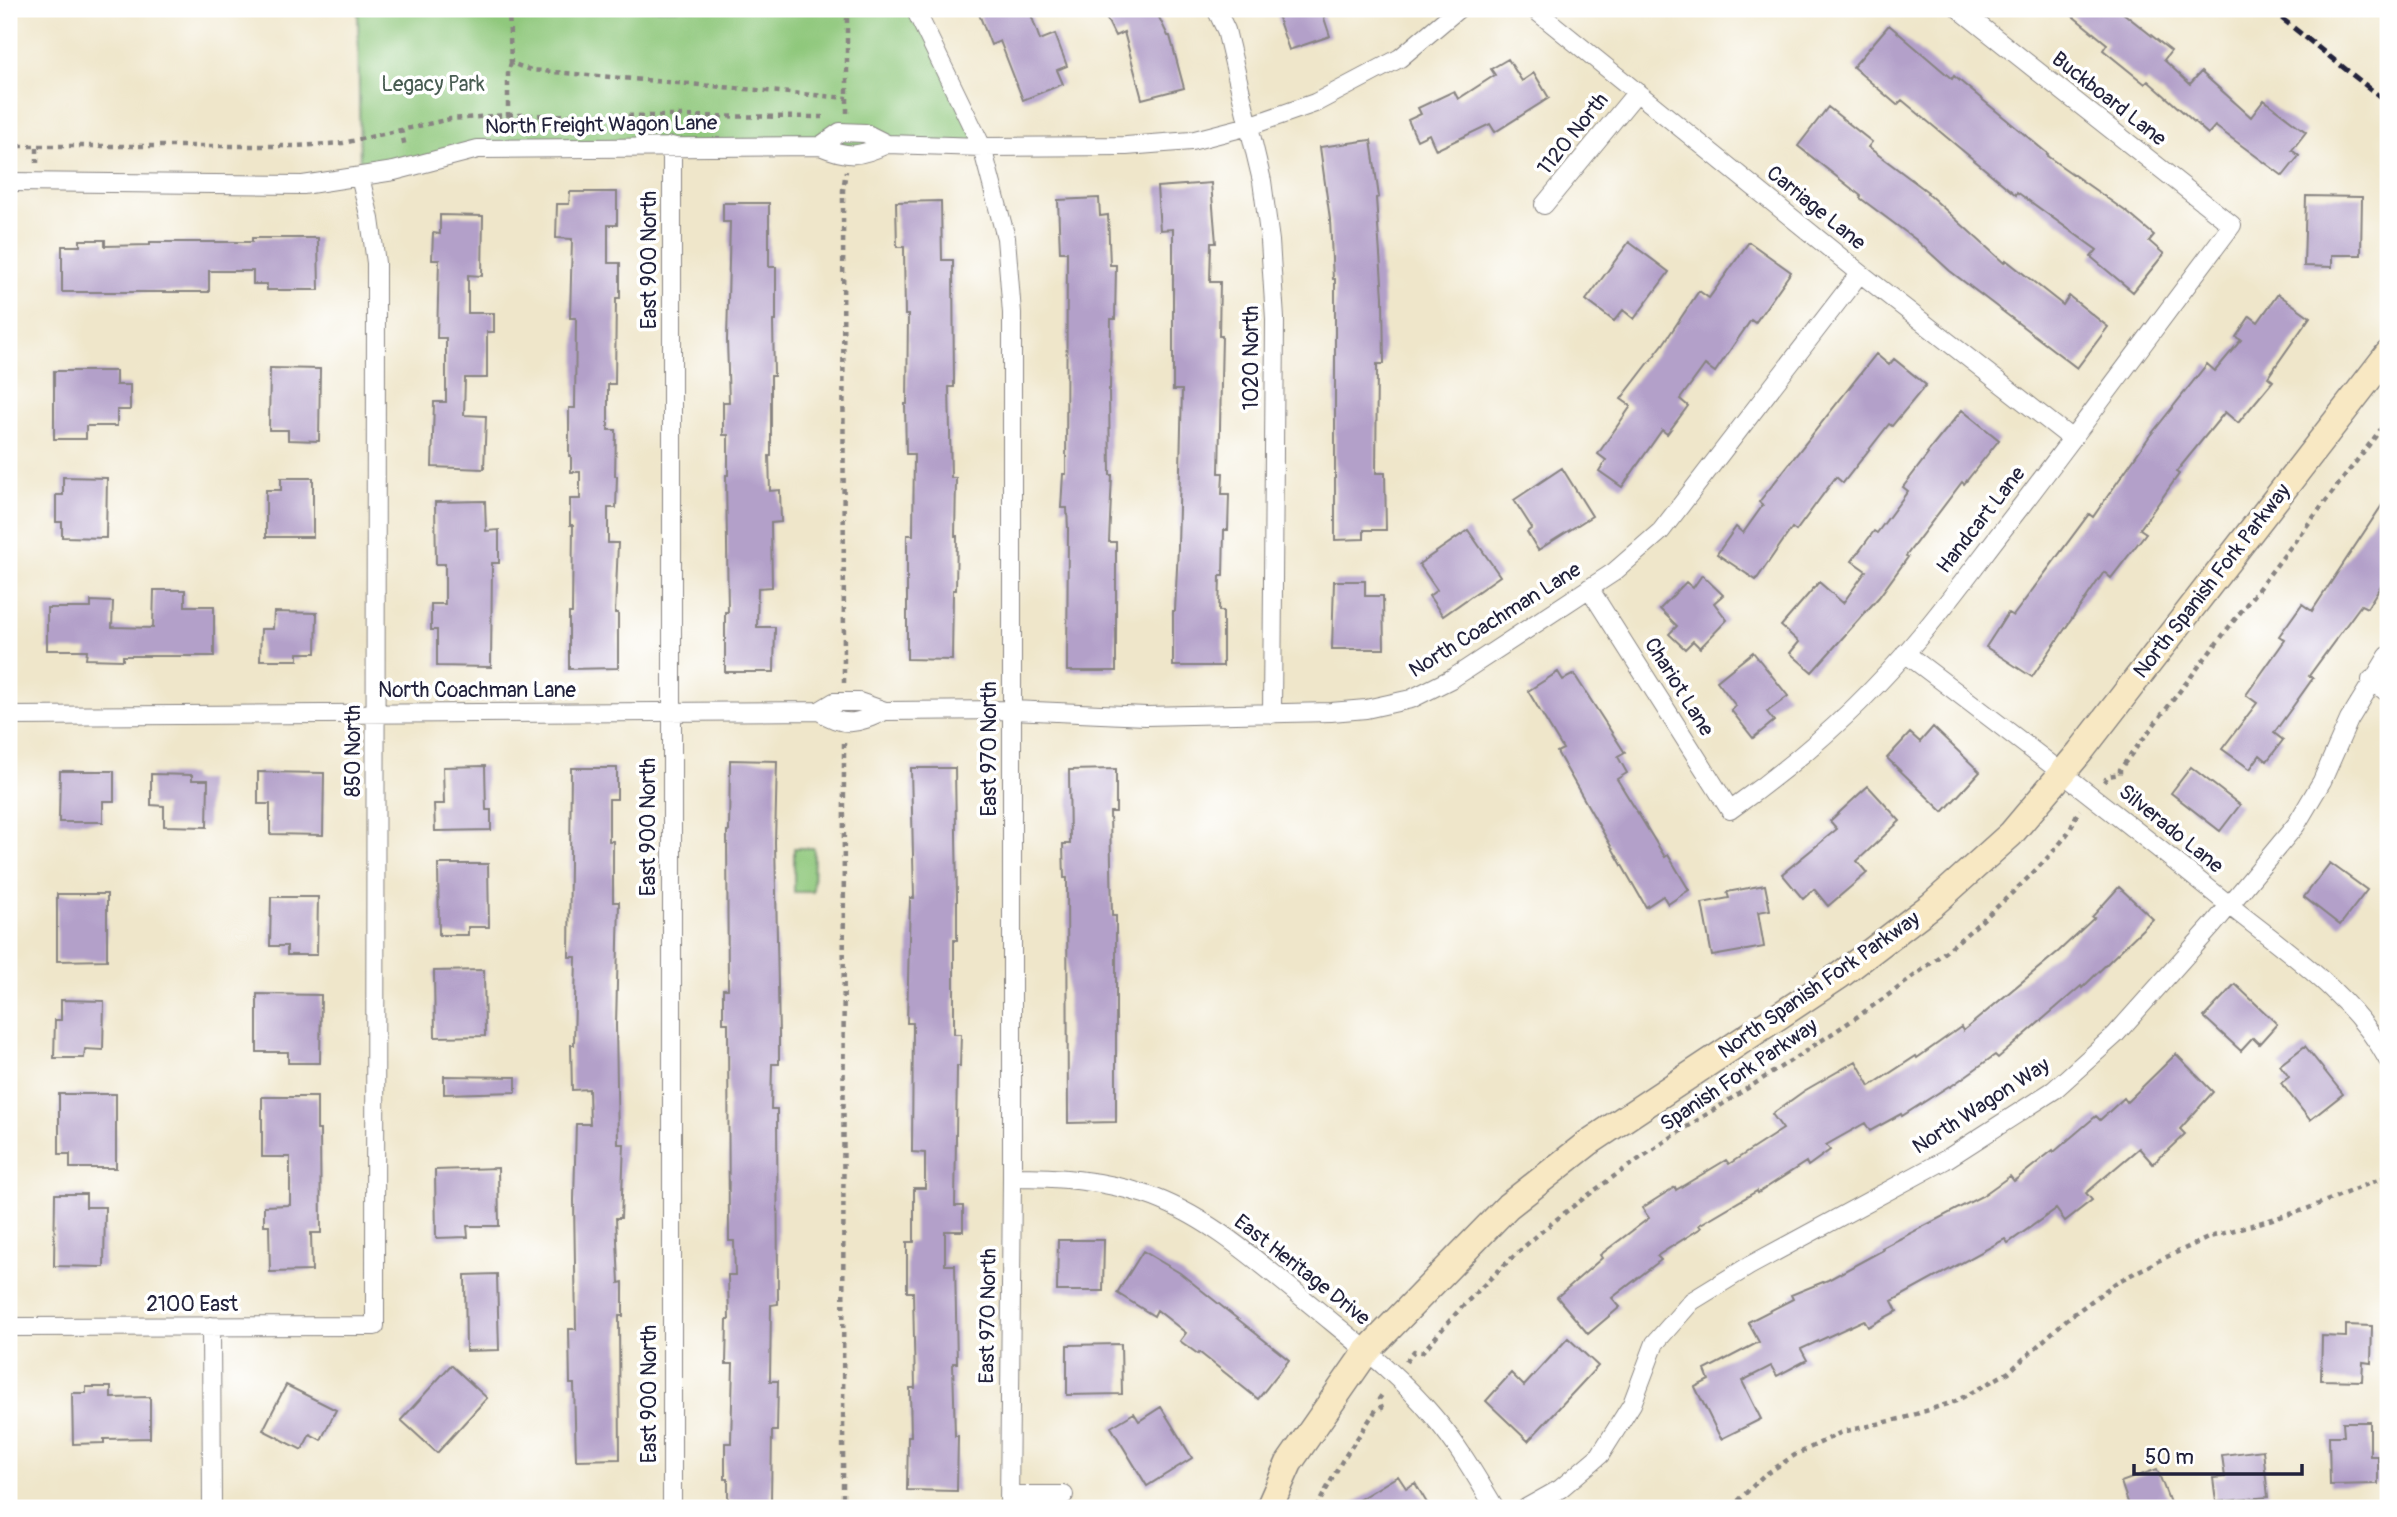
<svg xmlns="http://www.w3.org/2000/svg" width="2397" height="1517" font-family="Pangolin,sans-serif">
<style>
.green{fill:#8fc87c;stroke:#58755c;stroke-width:2}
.building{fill:#b3a0c9}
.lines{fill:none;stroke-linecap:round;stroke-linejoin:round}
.street-casing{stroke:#888482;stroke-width:20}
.secondary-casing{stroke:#888482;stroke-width:29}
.path{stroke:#888482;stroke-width:4.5;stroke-dasharray:5 5;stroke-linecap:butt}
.street{stroke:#fff;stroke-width:18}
.secondary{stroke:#f8e8c3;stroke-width:26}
.rail{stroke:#22223b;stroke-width:5;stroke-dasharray:10 5;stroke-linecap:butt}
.labels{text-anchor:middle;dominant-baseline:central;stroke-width:7;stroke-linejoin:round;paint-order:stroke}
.park-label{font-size:21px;fill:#485c52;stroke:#fff}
.street-label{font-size:21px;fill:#22223b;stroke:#fff}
</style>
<rect width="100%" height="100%" fill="#fff"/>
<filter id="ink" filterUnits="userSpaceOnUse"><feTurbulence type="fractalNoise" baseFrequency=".0143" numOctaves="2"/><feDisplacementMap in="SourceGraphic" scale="14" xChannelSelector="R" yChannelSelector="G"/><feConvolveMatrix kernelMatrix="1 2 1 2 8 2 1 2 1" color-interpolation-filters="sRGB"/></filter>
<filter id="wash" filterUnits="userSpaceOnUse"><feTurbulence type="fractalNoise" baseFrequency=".00686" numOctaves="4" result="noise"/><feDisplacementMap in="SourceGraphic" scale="28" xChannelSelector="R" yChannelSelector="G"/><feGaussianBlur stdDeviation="1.57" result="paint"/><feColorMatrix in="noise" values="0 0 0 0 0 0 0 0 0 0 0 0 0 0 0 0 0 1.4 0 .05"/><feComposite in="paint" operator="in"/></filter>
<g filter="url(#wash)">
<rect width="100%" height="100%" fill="#efe6ca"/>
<!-- green -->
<path class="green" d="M 358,9 L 915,9 L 982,147 L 478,149 L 360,177 Z
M 794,848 L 814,848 L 813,892 L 794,892 Z"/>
<g id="blocks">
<!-- building -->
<path class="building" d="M 994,9 L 1029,9 L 1040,40 L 1055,34 L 1067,66 L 1057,70 L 1063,84 L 1023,100 L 1000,41 L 991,45 L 979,14 Z
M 1102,9 L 1155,9 L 1168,36 L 1170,36 L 1184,88 L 1142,99 L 1124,32 L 1115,36 Z
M 1275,9 L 1321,9 L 1330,36 L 1289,50 Z
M 2064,9 L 2118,9 L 2171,51 L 2164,60 L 2190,84 L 2201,72 L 2251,117 L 2264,100 L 2306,132 L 2292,150 L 2299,156 L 2283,176 L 2215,126 L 2208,134 L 2148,81 L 2145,84 L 2103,50 L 2107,44 Z
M 1889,25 L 1952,79 L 1954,76 L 2048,154 L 2047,156 L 2128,213 L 2154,235 L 2149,241 L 2164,254 L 2133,292 L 2091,257 L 2097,250 L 2017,192 L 2016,195 L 1902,100 L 1897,105 L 1853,67 Z
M 1508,59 L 1522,81 L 1534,73 L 1549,98 L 1495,132 L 1490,124 L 1436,150 L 1429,134 L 1417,140 L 1408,120 L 1421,114 L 1418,108 L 1454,91 L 1458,99 L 1495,75 L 1491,69 Z
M 1828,107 L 1872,142 L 1868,147 L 1928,192 L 1927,193 L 2004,263 L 2006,260 L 2063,305 L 2069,296 L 2108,327 L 2077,368 L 1950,271 L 1915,239 L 1860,198 L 1861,196 L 1798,146 Z
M 1371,140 L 1379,197 L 1376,198 L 1383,297 L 1384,364 L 1377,364 L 1376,473 L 1385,473 L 1386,530 L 1364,530 L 1364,539 L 1335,540 L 1335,279 L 1333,279 L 1330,219 L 1320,147 Z
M 1211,183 L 1216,243 L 1211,243 L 1210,282 L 1220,282 L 1219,336 L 1222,336 L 1219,473 L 1223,473 L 1222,494 L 1229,494 L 1228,530 L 1224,530 L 1223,576 L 1220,576 L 1219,611 L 1223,611 L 1223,666 L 1173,666 L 1173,611 L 1175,611 L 1178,547 L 1182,390 L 1173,390 L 1173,229 L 1160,230 L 1157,187 Z
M 570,192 L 617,192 L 617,225 L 608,225 L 608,263 L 620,263 L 620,298 L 616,298 L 615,384 L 608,384 L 608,430 L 616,430 L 615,476 L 617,476 L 616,508 L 608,508 L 608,543 L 618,543 L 615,613 L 618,613 L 618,668 L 569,669 L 569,613 L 572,613 L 573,525 L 570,525 L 570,499 L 580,499 L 580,472 L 571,472 L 571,456 L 569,456 L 569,408 L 575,408 L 576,318 L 570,318 L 572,239 L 556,238 L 557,204 L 569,204 Z
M 2306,196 L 2362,197 L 2361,255 L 2332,255 L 2332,267 L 2304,266 Z
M 1099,198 L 1100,216 L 1108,215 L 1110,265 L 1116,265 L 1115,319 L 1111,319 L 1110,389 L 1109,389 L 1110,475 L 1112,475 L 1109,542 L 1116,542 L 1116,671 L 1067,671 L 1068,529 L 1067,508 L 1061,508 L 1063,474 L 1066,474 L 1067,252 L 1060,252 L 1058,200 Z
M 941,201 L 942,260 L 953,260 L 954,387 L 949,387 L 951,478 L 956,478 L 955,536 L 957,536 L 956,590 L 953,590 L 952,660 L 907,659 L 907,535 L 913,535 L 914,454 L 906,454 L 905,404 L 907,404 L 908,315 L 905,315 L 904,247 L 897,247 L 896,202 Z
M 723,203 L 769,203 L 769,267 L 776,267 L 776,321 L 773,321 L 774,376 L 771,376 L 771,456 L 769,456 L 770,491 L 780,490 L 781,522 L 771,523 L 772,587 L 758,588 L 757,627 L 775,627 L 774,672 L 725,672 L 725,612 L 728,612 L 726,475 L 728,475 L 728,435 L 723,435 L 723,402 L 729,402 L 727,340 L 730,222 L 723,222 Z
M 440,215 L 483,216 L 482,276 L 468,275 L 468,313 L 494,313 L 494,332 L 487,332 L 487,378 L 465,378 L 464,415 L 486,416 L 484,469 L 432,467 L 434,402 L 446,402 L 446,338 L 437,338 L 439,260 L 432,260 L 433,233 L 440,234 Z
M 252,238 L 318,238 L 319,290 L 267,290 L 267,284 L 253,284 L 253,271 L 209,271 L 209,292 L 62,292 L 62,246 L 80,246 L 80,240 L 105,240 L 105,246 L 150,245 L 150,242 L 252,242 Z
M 1629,242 L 1669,272 L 1634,319 L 1623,310 L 1614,321 L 1586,300 Z
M 1749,242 L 1791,272 L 1755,323 L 1751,320 L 1715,372 L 1705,365 L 1680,399 L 1688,406 L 1667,434 L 1662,430 L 1622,487 L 1599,471 L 1606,460 L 1598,454 L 1631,406 L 1621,399 L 1664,343 L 1699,291 L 1709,298 Z
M 2278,294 L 2310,317 L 2268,377 L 2273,381 L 2238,423 L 2225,412 L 2176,472 L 2179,474 L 2140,529 L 2146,533 L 2111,578 L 2104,572 L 2032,677 L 1986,647 L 2008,613 L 2013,616 L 2089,514 L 2093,517 L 2149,437 L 2207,364 L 2215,371 L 2241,340 L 2236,337 L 2250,316 L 2258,322 Z
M 1876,354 L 1889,365 L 1894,359 L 1926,385 L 1892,426 L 1889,424 L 1843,483 L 1836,477 L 1796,531 L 1792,528 L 1756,580 L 1717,554 L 1736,527 L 1743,533 L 1763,505 L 1759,502 Z
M 270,368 L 320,369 L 319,441 L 288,440 L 288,430 L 269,430 Z
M 54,371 L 116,371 L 116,385 L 130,385 L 130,410 L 117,410 L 117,426 L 86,426 L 86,439 L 54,439 Z
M 1962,410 L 1999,440 L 1964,484 L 1962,482 L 1906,556 L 1908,557 L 1879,597 L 1812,672 L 1790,653 L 1799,642 L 1781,626 L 1819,582 L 1843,603 L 1866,571 L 1852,561 L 1874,531 L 1877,533 L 1908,491 L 1903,487 L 1928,454 L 1927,453 Z
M 1562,468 L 1592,516 L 1538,550 L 1527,532 L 1532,528 L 1514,500 Z
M 63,477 L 107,478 L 106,538 L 62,537 L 62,522 L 56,522 L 56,495 L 63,495 Z
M 281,478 L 313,478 L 313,537 L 266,537 L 266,490 L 281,490 Z
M 2388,496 L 2388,574 L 2367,608 L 2361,605 L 2309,676 L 2313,678 L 2274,733 L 2283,740 L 2267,761 L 2260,755 L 2250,769 L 2222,749 L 2257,703 L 2246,695 L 2285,640 L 2279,636 L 2302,604 L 2312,611 Z
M 485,501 L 486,531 L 499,530 L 499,563 L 492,563 L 491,667 L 437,666 L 437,630 L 431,630 L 431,604 L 445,604 L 445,564 L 436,564 L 435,502 Z
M 1468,530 L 1500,576 L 1443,616 L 1429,596 L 1437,590 L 1419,564 Z
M 1702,575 L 1723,595 L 1714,603 L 1727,620 L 1700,648 L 1693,641 L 1685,649 L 1669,634 L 1677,626 L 1660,609 L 1686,582 L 1693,588 Z
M 1334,581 L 1365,581 L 1365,596 L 1383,596 L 1384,649 L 1332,649 Z
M 154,590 L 185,590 L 185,606 L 214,606 L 214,656 L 123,656 L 123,660 L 86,659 L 87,650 L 47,650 L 47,608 L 91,608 L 91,601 L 113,602 L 112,627 L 153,628 Z
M 274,612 L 317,613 L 316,653 L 298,653 L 298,660 L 260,660 L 261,629 L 273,629 Z
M 1753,652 L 1788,696 L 1767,712 L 1774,721 L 1753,738 L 1731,710 L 1736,706 L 1717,681 Z
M 1558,672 L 1563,680 L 1574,674 L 1625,753 L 1618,757 L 1627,773 L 1617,779 L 1665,857 L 1668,855 L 1689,890 L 1668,904 L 1663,896 L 1646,907 L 1557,752 L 1563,749 L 1528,691 Z
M 1933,727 L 1980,772 L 1943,812 L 1887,758 L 1910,733 L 1920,742 Z
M 730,760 L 777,761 L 775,842 L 779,1036 L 779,1064 L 772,1064 L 771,1109 L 777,1109 L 778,1304 L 771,1305 L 770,1381 L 778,1381 L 777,1431 L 772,1431 L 771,1501 L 728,1501 L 728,1479 L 725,1479 L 725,1443 L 731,1443 L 733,1364 L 726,1364 L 727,1320 L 729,1320 L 728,1275 L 735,1275 L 734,1241 L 729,1241 L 728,1023 L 723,1023 L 723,989 L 728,989 L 727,831 L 729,831 Z
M 485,766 L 486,810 L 491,810 L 491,830 L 435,831 L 434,804 L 444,804 L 443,767 Z
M 2191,767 L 2240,805 L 2220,831 L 2171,793 Z
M 571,768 L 617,768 L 617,799 L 609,799 L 609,841 L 613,841 L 613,902 L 619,902 L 616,1025 L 618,1144 L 624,1144 L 621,1218 L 616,1218 L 619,1283 L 623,1282 L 623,1316 L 619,1316 L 620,1459 L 576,1460 L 574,1384 L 570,1384 L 569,1329 L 576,1329 L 574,1200 L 576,1124 L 590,1124 L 589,1089 L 572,1090 L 571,1045 L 574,1045 L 576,957 L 569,957 Z
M 911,768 L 955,768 L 957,898 L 957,940 L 954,940 L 954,1034 L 961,1034 L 960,1066 L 957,1066 L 955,1206 L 963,1206 L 963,1231 L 945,1231 L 945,1265 L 955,1265 L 957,1363 L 953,1363 L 955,1436 L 958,1436 L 957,1491 L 907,1490 L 908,1436 L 911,1436 L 910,1388 L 915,1388 L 913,1292 L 907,1292 L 907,1242 L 914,1242 L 914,1188 L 925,1188 L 925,1153 L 912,1152 L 913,1023 L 907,1023 L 910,898 L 914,898 Z
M 1116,769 L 1116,812 L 1110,812 L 1112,916 L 1116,916 L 1116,1122 L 1068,1123 L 1067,878 L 1064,878 L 1063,844 L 1070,844 L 1069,770 Z
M 60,771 L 114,771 L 114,801 L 103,801 L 103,822 L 59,822 Z
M 258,772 L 324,773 L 323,835 L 270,834 L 270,804 L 258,804 Z
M 151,774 L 192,775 L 192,780 L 208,780 L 207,827 L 164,826 L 164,806 L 151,805 Z
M 1868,786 L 1900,821 L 1857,861 L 1867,873 L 1828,906 L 1814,889 L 1803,899 L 1782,874 L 1837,829 L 1830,821 Z
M 2330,863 L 2367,890 L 2340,925 L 2304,897 Z
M 438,864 L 488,864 L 489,927 L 468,927 L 468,935 L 439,935 Z
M 1765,885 L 1770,910 L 1758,912 L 1764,947 L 1712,956 L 1702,903 L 1729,898 L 1727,892 Z
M 2119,887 L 2153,919 L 2082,988 L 2081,986 L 1998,1058 L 1995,1055 L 1950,1087 L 1949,1086 L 1902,1116 L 1901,1114 L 1870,1131 L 1865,1123 L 1826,1145 L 1830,1150 L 1808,1166 L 1806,1162 L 1758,1193 L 1757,1191 L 1699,1225 L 1701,1228 L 1657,1256 L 1661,1260 L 1612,1298 L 1620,1307 L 1588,1334 L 1557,1297 L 1602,1258 L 1600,1255 L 1649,1218 L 1642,1208 L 1675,1187 L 1676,1190 L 1726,1160 L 1729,1164 L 1783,1129 L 1772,1114 L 1804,1091 L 1856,1061 L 1870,1086 L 1916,1056 L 1917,1058 L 1961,1027 L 1963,1031 L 2059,951 L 2094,918 L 2092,917 Z
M 57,894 L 107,894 L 107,960 L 57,961 Z
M 271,897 L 318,897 L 317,955 L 287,955 L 287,946 L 270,946 Z
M 484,970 L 485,1036 L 435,1037 L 434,971 Z
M 2235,984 L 2277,1024 L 2259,1044 L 2253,1038 L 2241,1051 L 2204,1017 Z
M 257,994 L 321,995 L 320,1063 L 288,1063 L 288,1052 L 257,1052 Z
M 61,1000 L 104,1001 L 103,1050 L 85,1049 L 84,1058 L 54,1058 L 55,1020 L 61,1020 Z
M 2305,1046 L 2343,1094 L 2310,1120 L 2281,1083 L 2289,1077 L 2280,1065 Z
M 2176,1054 L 2213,1092 L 2180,1129 L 2185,1134 L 2153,1164 L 2139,1148 L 2086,1193 L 2092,1200 L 2065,1221 L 2056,1209 L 2008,1243 L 2005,1239 L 1892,1301 L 1897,1311 L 1868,1327 L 1864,1320 L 1801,1349 L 1807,1360 L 1777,1376 L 1771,1366 L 1742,1381 L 1761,1419 L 1721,1439 L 1695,1387 L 1709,1380 L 1705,1370 L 1759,1342 L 1748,1322 L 1793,1299 L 1791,1295 L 1828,1280 L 1883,1250 L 1882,1248 L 1982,1196 L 2010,1176 L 2014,1181 L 2053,1150 L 2054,1152 L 2096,1116 L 2100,1120 L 2124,1098 L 2127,1102 Z
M 444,1076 L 516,1077 L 516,1092 L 444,1094 Z
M 59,1094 L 116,1094 L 116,1168 L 70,1168 L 70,1154 L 59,1154 Z
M 262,1097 L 317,1097 L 317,1130 L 320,1130 L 321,1233 L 311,1233 L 312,1271 L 270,1272 L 269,1225 L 264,1225 L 264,1206 L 290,1205 L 290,1157 L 262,1157 Z
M 498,1168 L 499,1226 L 467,1226 L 468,1237 L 436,1238 L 435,1170 Z
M 55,1194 L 86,1194 L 86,1207 L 105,1207 L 104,1267 L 54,1266 Z
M 1058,1240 L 1104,1240 L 1103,1291 L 1057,1291 Z
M 1143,1251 L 1180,1273 L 1289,1360 L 1258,1399 L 1199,1352 L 1198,1354 L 1180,1341 L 1186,1333 L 1157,1310 L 1154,1316 L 1117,1293 Z
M 497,1274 L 499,1350 L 466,1351 L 465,1275 Z
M 2346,1325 L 2372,1326 L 2371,1363 L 2363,1362 L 2362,1381 L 2321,1380 L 2322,1336 L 2346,1337 Z
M 1568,1338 L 1598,1366 L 1528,1441 L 1486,1401 L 1511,1373 L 1524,1386 Z
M 1121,1344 L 1122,1394 L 1067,1395 L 1067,1345 Z
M 451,1365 L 487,1398 L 437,1453 L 401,1420 Z
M 286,1385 L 336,1410 L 321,1440 L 310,1434 L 302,1450 L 263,1430 Z
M 86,1387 L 111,1387 L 111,1398 L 150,1397 L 150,1438 L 104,1439 L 104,1443 L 73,1444 L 72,1393 L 86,1393 Z
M 1161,1407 L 1192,1458 L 1147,1486 L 1111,1427 L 1134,1413 L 1139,1421 Z
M 2343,1422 L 2370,1422 L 2370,1456 L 2378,1456 L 2378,1484 L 2330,1485 L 2329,1436 L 2344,1436 Z
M 2263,1450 L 2268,1497 L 2216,1502 L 2213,1478 L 2225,1477 L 2222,1455 Z
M 2157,1469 L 2172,1508 L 2130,1508 L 2121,1482 Z
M 1398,1476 L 1406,1488 L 1415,1483 L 1430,1508 L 1345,1508 Z"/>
</g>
</g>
<g filter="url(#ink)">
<use href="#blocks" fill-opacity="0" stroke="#888482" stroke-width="2"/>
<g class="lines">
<!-- street casing -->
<g class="street-casing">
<path id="street" d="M 915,9 L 982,147 L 1006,238 L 1012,313 L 1012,1177 L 1009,1508
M 1216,9 L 1226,30 L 1262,181 L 1270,241 L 1275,319 L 1272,714
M 1534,9 L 1860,273 L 2072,439
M 820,146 L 840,132 L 865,133 L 887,144 L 982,147 L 1126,146 L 1191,141 L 1249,126 L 1315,103 L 1400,58 L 1458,9
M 9,182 L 303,185 L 394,171 L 478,149 L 820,146 C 849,158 859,157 887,144
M 1544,205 L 1637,92
M 1589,588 L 1730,810 C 1801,760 1866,702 1921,635 C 1956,593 1988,548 2022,505 C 2093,412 2162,318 2232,225 L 1959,9
M 1905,653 C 2015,736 2123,819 2229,905 C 2286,951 2353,995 2388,1060
M 2371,680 L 2388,693
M 819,711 C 846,729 857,723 885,711
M 9,716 L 819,711 L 834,702 L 859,702 L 885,711 L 1012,710 L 1146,716 L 1331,712 L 1366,709 L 1411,699 L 1453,678 L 1614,572 L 1661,531 L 1860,273
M 1012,1177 C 1057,1177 1101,1180 1144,1194 C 1209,1215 1263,1266 1315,1308 C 1356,1342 1399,1375 1433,1416 C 1458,1445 1476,1476 1495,1508
M 211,1326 L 212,1508
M 9,1327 L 375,1326 L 376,263 L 370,219 L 360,177
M 1009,1495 L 1064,1495
M 672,1508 L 672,146
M 1526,1508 L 1560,1489 L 1600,1455 L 1632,1404 L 1655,1343 L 1692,1301 L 1749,1266 L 1945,1160 L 2054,1090 L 2115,1035 L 2213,925 L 2296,825 L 2322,781 L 2349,720 L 2388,656"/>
</g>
<!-- secondary casing -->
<g class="secondary-casing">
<path id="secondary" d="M 1269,1508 L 1289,1463 L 1367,1351 L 1508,1206 L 1588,1143 L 1839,976 L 1932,905 L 2011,834 L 2080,752 L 2388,354"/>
</g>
<!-- path -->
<path class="path" d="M 509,9 L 511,63
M 847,113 L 847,9
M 508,115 L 828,117
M 401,129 L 405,147
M 9,146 L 297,146 L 343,143 L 450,119 L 508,115 L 508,73 L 511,63 L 531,70 L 847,98
M 37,163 L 37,147
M 844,683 L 843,190 L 846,171
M 2104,782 L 2108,776 L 2120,774 L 2120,769 L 2388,420
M 1406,1362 L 1414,1351 L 1422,1352 C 1439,1334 1454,1314 1472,1297 C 1505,1263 1541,1230 1579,1202 C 1707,1105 1859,1030 1979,923 C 2006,899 2047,862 2068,833 C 2073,826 2074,817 2080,810
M 843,1508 L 844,741
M 1316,1508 L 1342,1461 L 1376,1410 L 1382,1408 L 1379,1399 L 1384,1392
M 1731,1508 L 1763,1476 L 1795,1455 L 1842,1432 L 1904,1418 L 1956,1401 L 2009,1372 L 2066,1320 L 2117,1282 L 2158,1261 L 2210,1237 L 2304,1210 L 2388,1176"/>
<!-- street -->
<use href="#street" class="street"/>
<!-- secondary -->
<use href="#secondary" class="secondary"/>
<!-- rail -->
<path class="rail" d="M 2270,9 L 2388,103"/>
</g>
</g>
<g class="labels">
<!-- park labels -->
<g class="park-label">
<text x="433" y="84">Legacy Park</text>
</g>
<!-- street labels -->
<g class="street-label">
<text transform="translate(2109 99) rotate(38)">Buckboard Lane</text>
<text transform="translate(601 125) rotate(-1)">North Freight Wagon Lane</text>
<text transform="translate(1573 134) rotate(-51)">1120 North</text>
<text transform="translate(1816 208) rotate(39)">Carriage Lane</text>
<text transform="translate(649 260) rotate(-90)">East 900 North</text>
<text transform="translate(1251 358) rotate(-90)">1020 North</text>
<text transform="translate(1981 520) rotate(-52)">Handcart Lane</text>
<text transform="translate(2212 581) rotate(-52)">North Spanish Fork Parkway</text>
<text transform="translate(1495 620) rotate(-32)">North Coachman Lane</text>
<text transform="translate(1679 687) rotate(58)">Chariot Lane</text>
<text x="477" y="690">North Coachman Lane</text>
<text transform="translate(989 749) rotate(-90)">East 970 North</text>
<text transform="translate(353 751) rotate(-90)">850 North</text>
<text transform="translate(648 827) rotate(-90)">East 900 North</text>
<text transform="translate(2171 829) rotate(39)">Silverado Lane</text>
<text transform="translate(1819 985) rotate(-35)">North Spanish Fork Parkway</text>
<text transform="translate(1739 1075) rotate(-34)">Spanish Fork Parkway</text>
<text transform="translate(1981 1106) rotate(-33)">North Wagon Way</text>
<text transform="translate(1302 1270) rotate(38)">East Heritage Drive</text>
<text x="192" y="1304">2100 East</text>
<text transform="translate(988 1316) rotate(-89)">East 970 North</text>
<text transform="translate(649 1394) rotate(-90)">East 900 North</text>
</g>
</g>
<!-- margin -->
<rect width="2397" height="1517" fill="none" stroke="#fff" stroke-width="35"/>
<!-- scale -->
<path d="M2134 1464v10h168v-10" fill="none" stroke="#22223b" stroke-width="3.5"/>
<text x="2145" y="1464" font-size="21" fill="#22223b" stroke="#ffffff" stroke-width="5" paint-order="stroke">50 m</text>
</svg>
